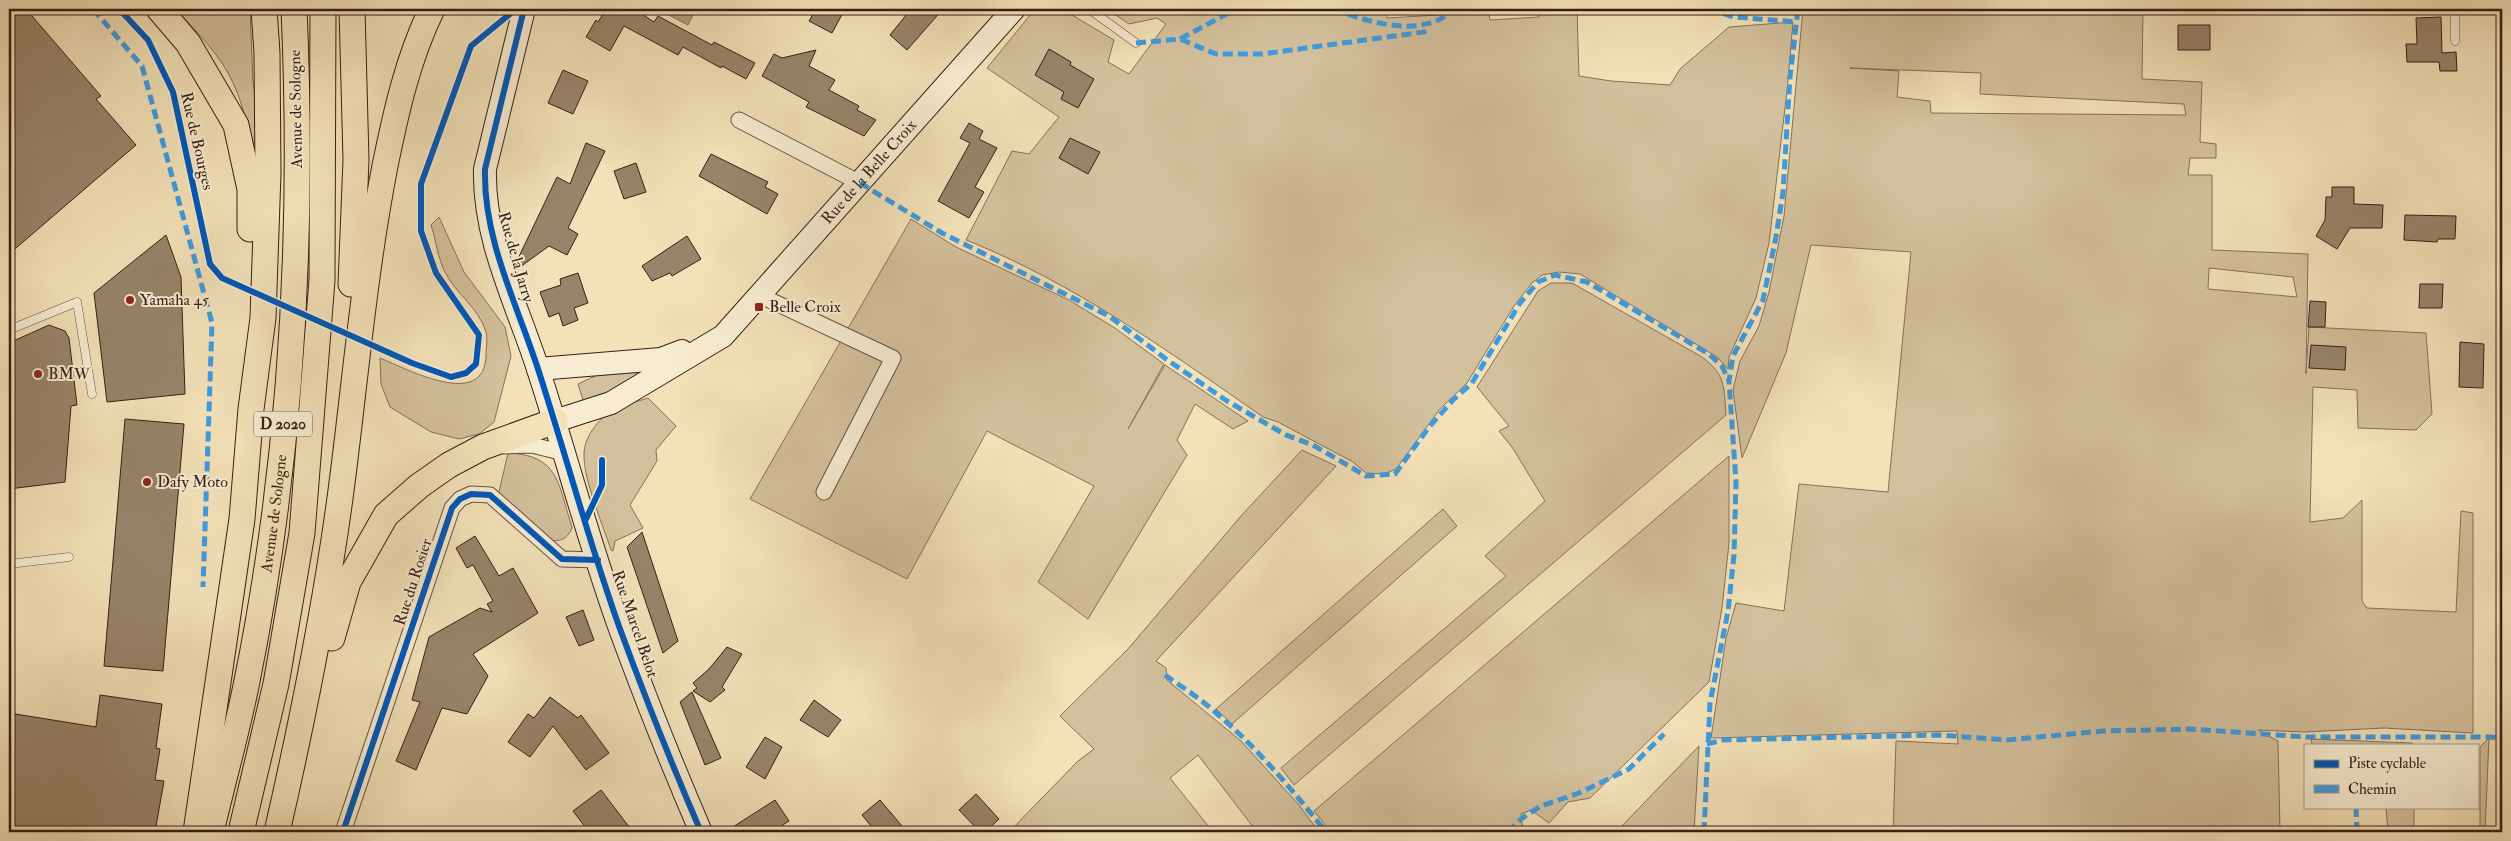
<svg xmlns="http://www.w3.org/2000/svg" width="2511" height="841" font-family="'IM FELL Double Pica',serif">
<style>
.green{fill:#d3c09c;stroke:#847058;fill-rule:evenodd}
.water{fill:#b29f81;stroke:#806c56}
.building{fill:#98846a;stroke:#351f15}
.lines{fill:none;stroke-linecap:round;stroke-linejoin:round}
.lane-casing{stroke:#64503e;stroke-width:9}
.street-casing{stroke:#64503e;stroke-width:17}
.secondary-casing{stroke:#351f15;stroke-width:24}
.primary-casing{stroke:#351f15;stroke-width:27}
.lane{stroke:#f7ecd1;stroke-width:8}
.street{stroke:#f7ecd1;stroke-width:15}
.secondary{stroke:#f7ecd1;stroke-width:22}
.primary{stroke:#f3e1b8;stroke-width:25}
.quiet{stroke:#3e9bdf;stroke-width:5;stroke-dasharray:10 5;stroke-linecap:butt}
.cycleway-casing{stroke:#f7ecd1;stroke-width:9}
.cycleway{stroke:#0057b8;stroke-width:6}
.poi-dot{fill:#8f2418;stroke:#f7ecd1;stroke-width:2}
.labels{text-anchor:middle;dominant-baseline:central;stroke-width:4;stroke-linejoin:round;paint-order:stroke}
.shield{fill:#f7ecd1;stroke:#6f5c4d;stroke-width:1}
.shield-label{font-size:15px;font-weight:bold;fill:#351f15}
.street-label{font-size:16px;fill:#351f15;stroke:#f7ecd1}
.poi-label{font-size:16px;fill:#351f15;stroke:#f7ecd1;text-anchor:start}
</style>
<rect width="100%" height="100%" fill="#f3e1b8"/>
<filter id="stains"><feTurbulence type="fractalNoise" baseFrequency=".004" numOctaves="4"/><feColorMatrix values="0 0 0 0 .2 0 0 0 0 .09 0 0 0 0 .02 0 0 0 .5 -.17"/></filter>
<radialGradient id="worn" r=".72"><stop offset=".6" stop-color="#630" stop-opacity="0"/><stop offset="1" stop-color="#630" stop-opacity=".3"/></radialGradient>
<!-- green -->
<path class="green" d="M 176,9 L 250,9 L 253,82 L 258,116 L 257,155 C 248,132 244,107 234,85 C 222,56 196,32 176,9 Z
M 1035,9 L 1062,9 L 1114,40 L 1108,62 L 1129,74 L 1166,24 L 1157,18 L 1129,24 L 1107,9 L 1386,9 L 1387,18 L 1439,15 L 1439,9 L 1488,9 L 1490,20 L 1539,17 L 1540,9 L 1577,9 L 1579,76 L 1611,81 L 1670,85 L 1680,69 L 1729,27 L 1793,22 L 1787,91 L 1769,243 L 1756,298 L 1729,357 L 1728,369 L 1717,357 L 1580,274 L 1559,272 L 1542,275 L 1532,283 L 1514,306 L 1467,383 L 1440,409 L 1396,469 L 1384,474 L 1366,473 L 1353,462 L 1278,422 L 1263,417 C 1168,351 1074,283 966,240 L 1012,151 L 1029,154 L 1059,117 L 987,68 Z
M 1803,9 L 2143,9 L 2142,79 L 2202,82 L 2200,142 L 2216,144 L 2216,158 L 2190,158 L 2188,175 L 2212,175 L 2212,250 L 2308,254 L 2306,374 L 2309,327 L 2426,333 L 2432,414 L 2416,430 L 2358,428 L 2357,390 L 2313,387 L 2310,522 L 2343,518 L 2362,500 L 2362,601 L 2367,608 L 2456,612 L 2461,511 L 2473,513 L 2473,733 L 2384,728 L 2304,732 L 2258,730 L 2278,741 L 2280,832 L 1893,832 L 1896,741 L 1958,744 L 1957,731 L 1711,738 L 1726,638 L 1736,603 L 1784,611 L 1799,484 L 1888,492 L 1911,252 L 1811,245 L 1786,353 L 1742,458 L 1733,390 L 1740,361 L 1759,326 L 1769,292 L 1784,216 ZM 1850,68 L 1981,73 L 1980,94 L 2184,104 L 2186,115 L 1931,113 L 1930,101 L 1897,97 L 1899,71 ZM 2209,268 L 2293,277 L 2297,297 L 2208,289 Z
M 439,217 L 464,272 L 505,327 L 511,356 L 494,422 L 479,434 L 459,439 L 431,432 L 390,407 L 381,384 L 380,358 C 407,369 485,411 486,355 C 486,348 488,338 486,332 C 479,308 456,294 445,272 C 438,259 436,240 431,225 Z
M 911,219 L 956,247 L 1069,300 L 1115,328 L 1164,364 L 1128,429 L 1165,365 L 1248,421 L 1233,429 L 1195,404 L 1177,440 L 1187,455 L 1088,619 L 1038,582 L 1094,486 L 987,431 L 907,579 L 750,499 Z
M 1551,283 L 1572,283 L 1702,357 C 1726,375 1724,387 1726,415 L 1294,785 L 1281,768 L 1506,576 L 1485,556 L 1545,501 L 1512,447 L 1499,431 L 1509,426 L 1477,387 L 1538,291 Z
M 634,372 L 638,376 L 604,395 L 583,400 L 578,384 L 597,375 Z
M 648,398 L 676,426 L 656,450 L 657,461 L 630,505 L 643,528 L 615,541 L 613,551 L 611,550 C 603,525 583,479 584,454 C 584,437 598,420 612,410 C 622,404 637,402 648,398 Z
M 1302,450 L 1336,466 L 1156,661 L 1166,668 L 1167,680 L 1241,741 L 1299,805 L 1319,832 L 1286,832 L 1280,826 L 1267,832 L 1257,832 L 1198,755 L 1170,778 L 1213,832 L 1009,832 L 1078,761 L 1094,749 L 1060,716 L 1128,649 L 1241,516 Z
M 508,453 C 560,455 558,485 572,527 C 569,540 556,544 544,538 C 533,533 509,502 499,492 Z
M 1729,456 L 1729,543 L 1722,608 L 1709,682 L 1590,798 L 1568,802 L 1549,823 L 1531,810 L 1521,814 L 1523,832 L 1331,832 L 1314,811 Z
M 1443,509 L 1457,526 L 1232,724 L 1216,709 Z
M 2489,738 L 2485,832 L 2480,832 L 2480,747 Z
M 2311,739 L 2412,743 L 2413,745 L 2312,745 Z
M 1699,746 L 1694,832 L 1616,832 Z
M 2386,807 L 2414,807 L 2414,832 L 2388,832 Z"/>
<!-- water -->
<path class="water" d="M 669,9 L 682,9 L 693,15 L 688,25 L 667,14 Z"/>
<!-- building -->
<path class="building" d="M 9,9 L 26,9 L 101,96 L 96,99 L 136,145 L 9,254 Z
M 593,9 L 634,9 L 654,22 L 658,16 L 712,45 L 714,42 L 755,63 L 746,79 L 722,66 L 721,68 L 683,47 L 678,55 L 624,26 L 610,51 L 586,37 L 596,20 L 598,22 L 603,14 Z
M 816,9 L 845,9 L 832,33 L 809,21 Z
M 911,9 L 943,9 L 907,50 L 890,35 Z
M 2441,17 L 2442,53 L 2456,52 L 2457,71 L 2440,71 L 2439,62 L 2407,62 L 2406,44 L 2417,44 L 2416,18 Z
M 2178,25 L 2210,25 L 2210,50 L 2178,50 Z
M 1049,49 L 1071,62 L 1070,65 L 1094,79 L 1078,108 L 1061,99 L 1064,92 L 1035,75 Z
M 816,50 L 809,66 L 835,80 L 829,90 L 859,106 L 857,110 L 876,120 L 864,136 L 806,107 L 809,102 L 762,76 L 774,54 L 782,58 Z
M 563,70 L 588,81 L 573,114 L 548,103 Z
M 969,123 L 983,131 L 979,139 L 997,148 L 975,187 L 984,192 L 969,218 L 938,201 L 970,143 L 960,138 Z
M 1070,138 L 1100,152 L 1088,174 L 1059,158 Z
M 586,143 L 605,151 L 568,228 L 578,234 L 567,255 L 549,246 L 516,270 L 515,265 L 557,177 L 570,184 Z
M 711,154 L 768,182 L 765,187 L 778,194 L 767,214 L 699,176 Z
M 636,163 L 646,192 L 624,199 L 614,171 Z
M 2332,187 L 2354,187 L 2354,204 L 2383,205 L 2382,228 L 2350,228 L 2337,249 L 2316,236 L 2325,220 L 2326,197 L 2332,197 Z
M 2405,215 L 2456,216 L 2455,239 L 2438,239 L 2437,242 L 2404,240 Z
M 166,235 L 181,277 L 185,394 L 107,402 L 94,293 Z
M 687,236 L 701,259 L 672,276 L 670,273 L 652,281 L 642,266 Z
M 578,273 L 588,303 L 574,308 L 578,320 L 563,326 L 559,313 L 549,317 L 540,292 L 561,285 L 560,279 Z
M 2420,284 L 2443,284 L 2442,308 L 2419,308 Z
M 2310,301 L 2326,302 L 2325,327 L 2308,327 Z
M 49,325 L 65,331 L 69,338 L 77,405 L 71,406 L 65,482 L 9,489 L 9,343 Z
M 2460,342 L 2484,344 L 2483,388 L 2459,387 Z
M 2311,345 L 2346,347 L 2345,370 L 2309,368 Z
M 125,419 L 184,424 L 163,671 L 104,666 Z
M 642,532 L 678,641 L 663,653 L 627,547 Z
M 475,536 L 499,576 L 513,568 L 538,613 L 473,654 L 488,676 L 467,714 L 442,708 L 416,770 L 396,761 L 420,702 L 412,700 L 429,637 L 480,608 L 492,612 L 487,604 L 493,601 L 473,565 L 467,568 L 456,548 Z
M 583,610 L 594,640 L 579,646 L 566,617 Z
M 727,647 L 742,654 L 722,687 L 725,690 L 710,702 L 693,691 L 697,688 L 693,683 L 709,669 Z
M 692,692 L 721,758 L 705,765 L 680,702 Z
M 100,695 L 162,704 L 156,748 L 160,749 L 155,780 L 164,781 L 155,832 L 9,832 L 9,713 L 96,727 Z
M 550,697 L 578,718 L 581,715 L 609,753 L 586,770 L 553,726 L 530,757 L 508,742 L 528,714 L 534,718 Z
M 814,700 L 841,720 L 828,737 L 800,720 Z
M 765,737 L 782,747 L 765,779 L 746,767 Z
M 601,790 L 633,832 L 589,832 L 573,811 Z
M 976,794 L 999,819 L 985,832 L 980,832 L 959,810 Z
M 775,800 L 789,821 L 772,832 L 725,832 Z
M 880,800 L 907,832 L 876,832 L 862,815 Z"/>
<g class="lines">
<!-- lane casing -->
<g class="lane-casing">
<path id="lane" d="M 1089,9 L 1136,43
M 2455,9 L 2455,41
M 9,330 L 77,302 L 92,394
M 9,564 L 69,557"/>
</g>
<!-- street casing -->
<g class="street-casing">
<path id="street" d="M 739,120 L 860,183
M 759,295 L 893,358 L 824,492
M 504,446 L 532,445 L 564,453
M 343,832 L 452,508 L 460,499 L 471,494 L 490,495 L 562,559 L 598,560"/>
</g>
<!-- secondary casing -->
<g class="secondary-casing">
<g id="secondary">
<path d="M 524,9 L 485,169 C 483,239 517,304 538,369 C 566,455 589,543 620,629 C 645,697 672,765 701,832"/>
<path d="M 538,369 L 661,359 L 682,351"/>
<path id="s1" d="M 555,421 L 611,403 L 723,336 L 1014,9"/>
</g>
</g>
<!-- primary casing -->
<g class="primary-casing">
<g id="primary">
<path d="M 159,9 L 188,43 L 236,125 L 250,189 L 250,229"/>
<path d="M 351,284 L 356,160 L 352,9"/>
<path d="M 332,638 L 348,582 L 386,515 L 419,486 L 449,465 L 483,447 L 555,421"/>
<path d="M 196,832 L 242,519 L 251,409 L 263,318 L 268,173 L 267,53 L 264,9"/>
<path id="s2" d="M 211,832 C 222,784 236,735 246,686 C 291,466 304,233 294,9"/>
<path d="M 241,832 L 276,684 L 302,533 L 322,280 L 323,9"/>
<path d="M 277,832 C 304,714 328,596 343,475 C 356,372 365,269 385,166 C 396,112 408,58 432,9"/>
</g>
</g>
<!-- lane -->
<use href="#lane" class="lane"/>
<!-- street -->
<use href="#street" class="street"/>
<!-- secondary -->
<use href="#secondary" class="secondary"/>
<!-- primary -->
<use href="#primary" class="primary"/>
<!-- quiet -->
<path class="quiet" d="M 93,9 L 142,66 L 212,323 L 203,587
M 1334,9 C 1368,22 1423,40 1454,9
M 1709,9 L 1734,17 L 1797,22
M 1180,39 L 1236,9
M 1136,43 L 1180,39 L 1216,54 L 1262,54 L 1431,31
M 860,183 L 942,233 L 1109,316 L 1166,359 L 1227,401 L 1286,435 L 1313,445 L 1366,476 L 1395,474 L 1429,427 L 1453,400 L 1472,383 L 1520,303 L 1538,282 L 1555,275 L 1587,282 L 1709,354 L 1722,366 L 1729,381
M 1165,675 C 1179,685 1195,695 1208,706 C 1253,743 1290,787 1326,832
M 1707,744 L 1723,740 L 1938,735 L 2007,740 L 2103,731 L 2190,729 L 2306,737 L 2491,737 L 2502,739
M 2356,807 L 2357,832
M 1508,832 L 1521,819 L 1541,806 L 1579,793 L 1629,769 L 1664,734
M 1704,832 L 1710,703 L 1728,611 L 1734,555 L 1736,482 L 1729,381 L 1733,356 L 1763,300 L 1776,237 L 1783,192 L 1790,77 L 1798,9"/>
<!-- cycleway casing -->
<g class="cycleway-casing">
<path id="cycleway" d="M 119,9 L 148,40 L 173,92 L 210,264 L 222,278 L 412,363 L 451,377 L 466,373 L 476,364 L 479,335 L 436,273 L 421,231 L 421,184 L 471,46 L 516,9
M 524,9 L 485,169 C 483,239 517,304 538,369 C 566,455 589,543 620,629 C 645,697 672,765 701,832
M 586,519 L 602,485 L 602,460
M 343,832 L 452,508 L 460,499 L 471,494 L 490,495 L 562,559 L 598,560"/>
</g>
<!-- cycleway -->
<use href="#cycleway" class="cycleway"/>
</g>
<!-- markers -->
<g class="poi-dot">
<circle cx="130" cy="300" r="5"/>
<rect x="754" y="302" width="10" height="10" rx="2.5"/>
<circle cx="38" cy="374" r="5"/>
<circle cx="147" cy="482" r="5"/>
</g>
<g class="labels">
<!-- shield labels -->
<rect class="shield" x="254" y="411.5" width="58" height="25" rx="4"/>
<g class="shield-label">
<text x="283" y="424">D 2020</text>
</g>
<!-- street labels -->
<g class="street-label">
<text transform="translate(296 109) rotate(-91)">Avenue de Sologne</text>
<text transform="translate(197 141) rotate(77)">Rue de Bourges</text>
<text stroke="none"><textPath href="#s1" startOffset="409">Rue de la Belle Croix</textPath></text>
<text transform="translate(516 257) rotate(74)">Rue de la Jarry</text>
<text stroke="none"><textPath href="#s2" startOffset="325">Avenue de Sologne</textPath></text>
<text transform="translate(413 582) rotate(-72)">Rue du Rosier</text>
<text transform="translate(635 624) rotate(71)">Rue Marcel Belot</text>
</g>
<!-- poi labels -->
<g class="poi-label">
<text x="140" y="300">Yamaha 45</text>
<text x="769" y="307">Belle Croix</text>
<text x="48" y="374">BMW</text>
<text x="157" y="482">Dafy Moto</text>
</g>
</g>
<!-- margin -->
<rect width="2511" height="841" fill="none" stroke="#f3e1b8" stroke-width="30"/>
<rect x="10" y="10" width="2491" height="821" fill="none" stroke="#351f15" stroke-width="2.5"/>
<rect x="15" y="15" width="2481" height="811" fill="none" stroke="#351f15"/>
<!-- legend -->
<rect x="2304" y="744" width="175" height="65" fill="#f7ecd1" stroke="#a99a86"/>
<rect x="2314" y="760" width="25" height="8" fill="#0057b8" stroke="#a99a86"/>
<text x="2348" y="768" font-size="15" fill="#351f15">Piste cyclable</text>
<rect x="2314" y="785" width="25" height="8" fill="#3e9bdf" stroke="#a99a86"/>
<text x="2348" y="794" font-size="15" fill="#351f15">Chemin</text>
<rect width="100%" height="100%" filter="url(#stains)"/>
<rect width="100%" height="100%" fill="url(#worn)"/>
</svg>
